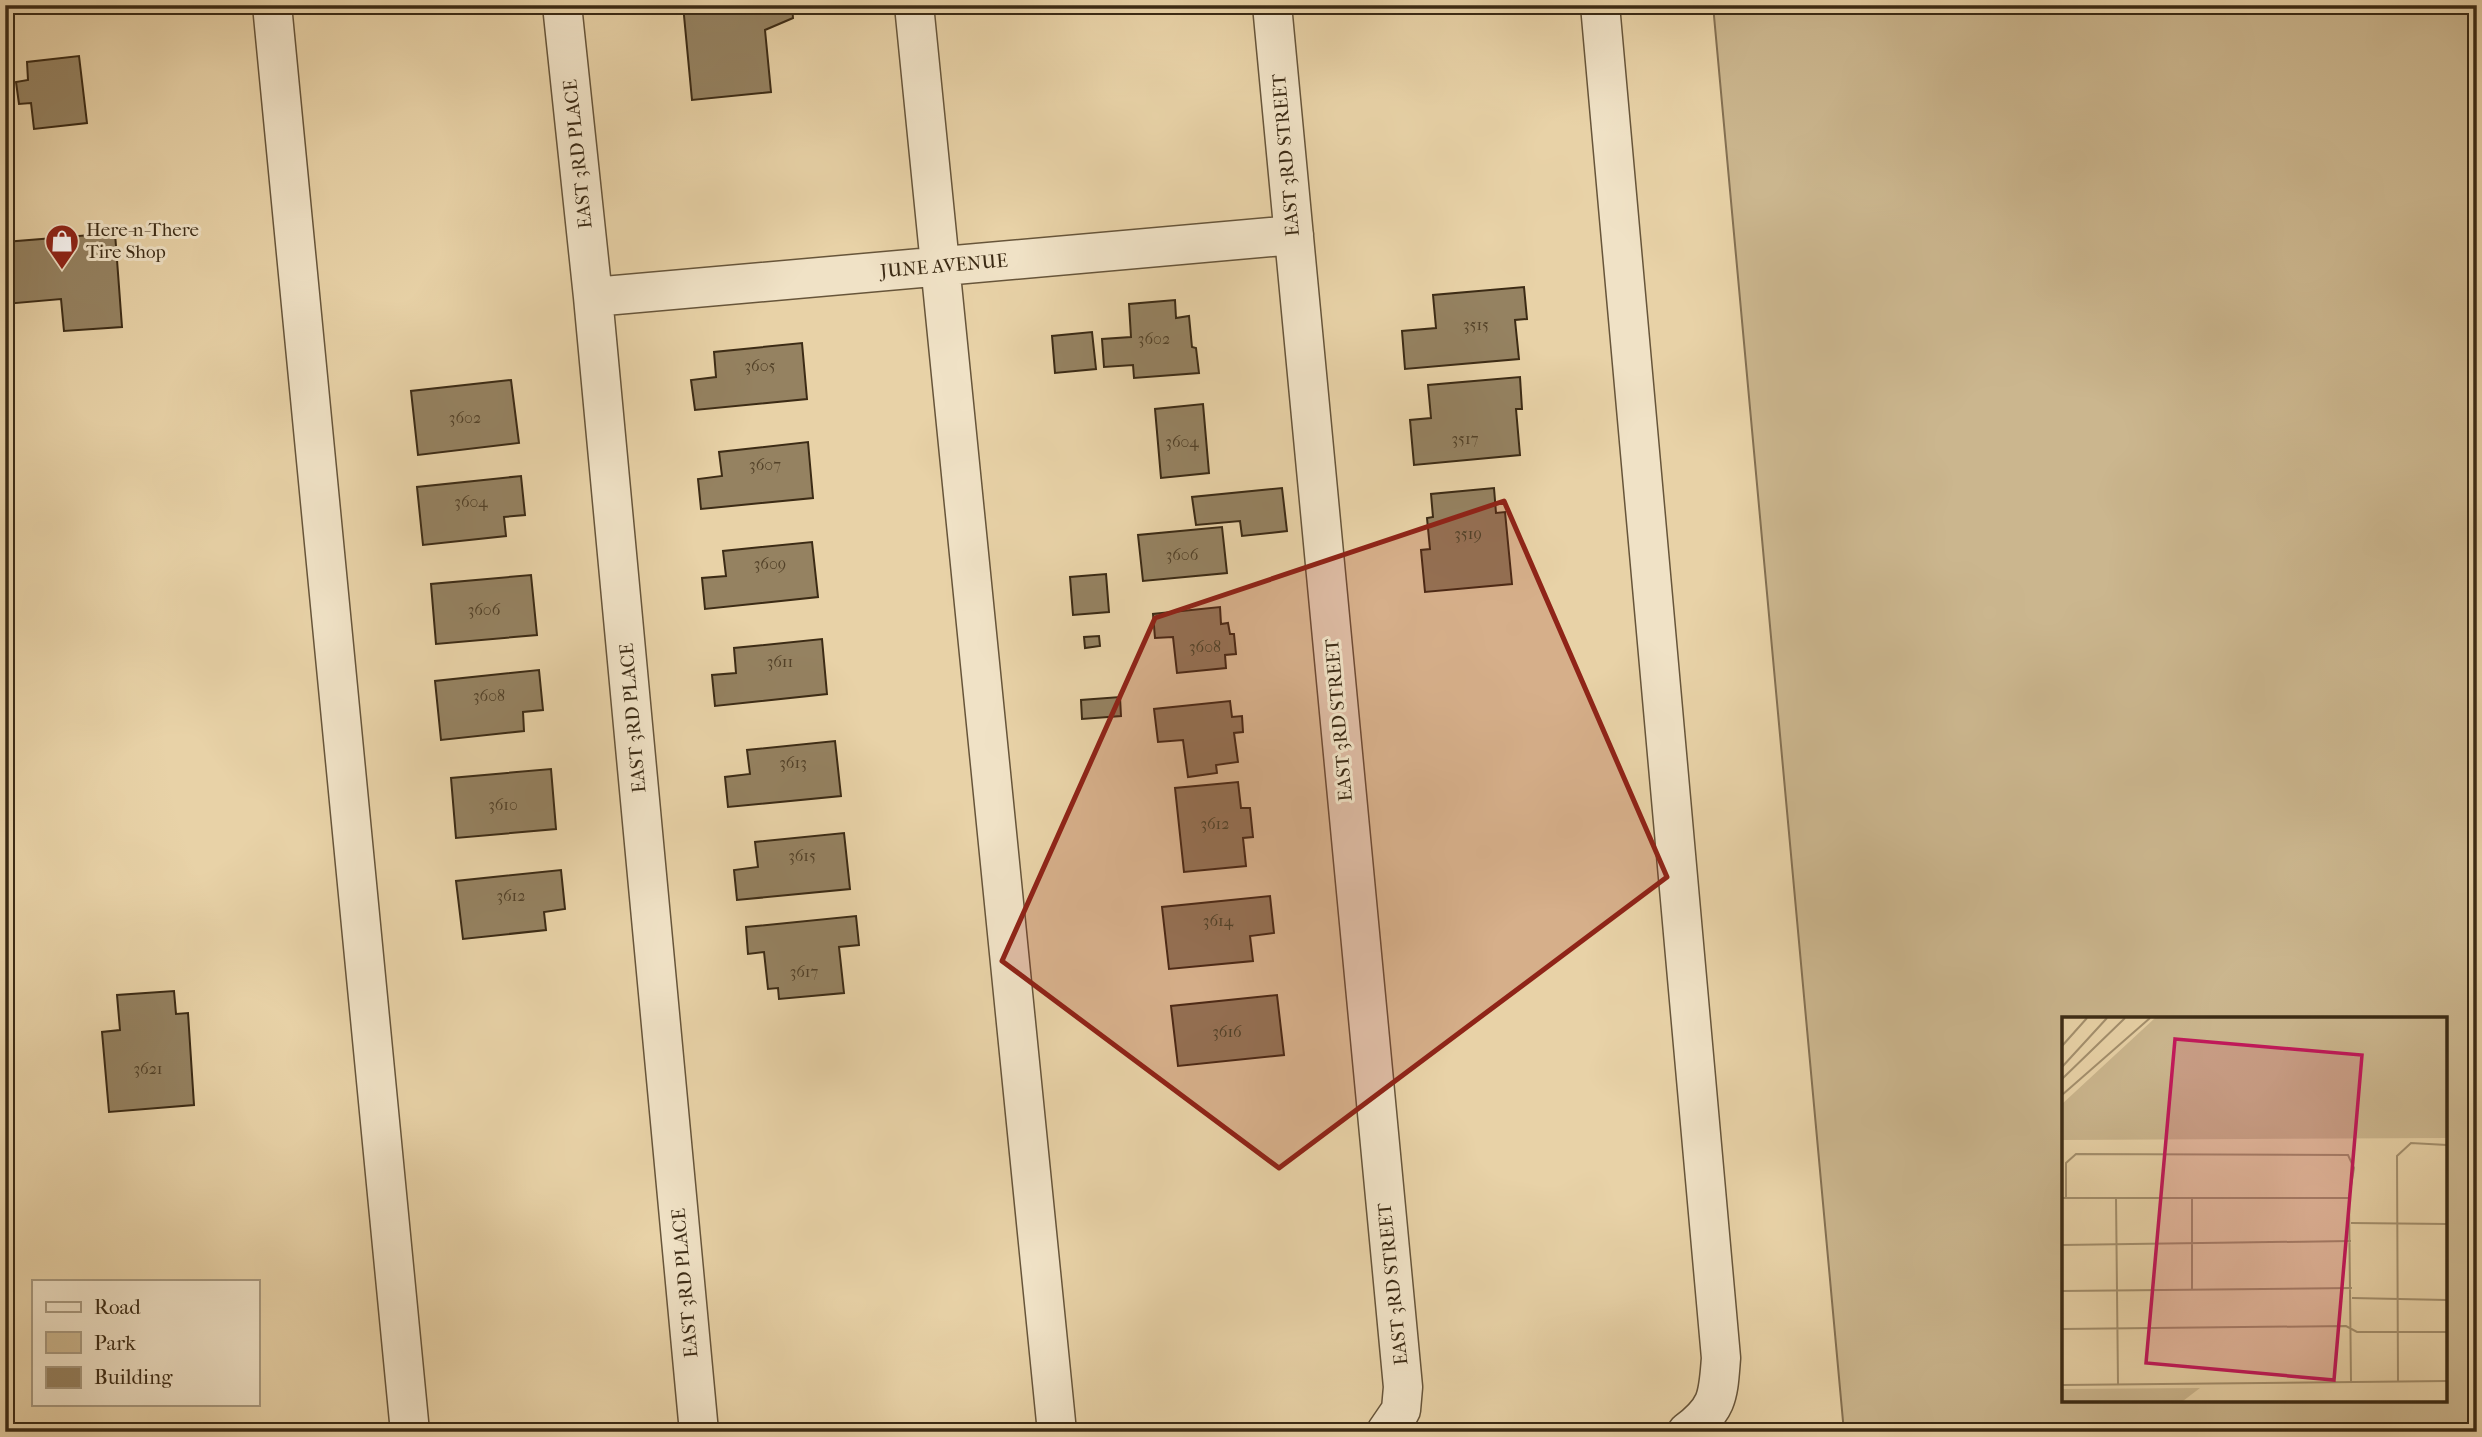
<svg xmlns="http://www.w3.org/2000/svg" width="2482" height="1437" font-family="'IM FELL French Canon',serif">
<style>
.green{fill:#cbb68e;stroke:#847052;stroke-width:2;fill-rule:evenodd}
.building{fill:#958261;stroke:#3c2b15;stroke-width:2}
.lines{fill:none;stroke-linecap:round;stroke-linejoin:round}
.minor-casing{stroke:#67553a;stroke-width:41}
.minor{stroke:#f0e2c6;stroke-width:38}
.marked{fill:#8f2418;fill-opacity:0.2;stroke:#8f2418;stroke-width:5;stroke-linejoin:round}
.labels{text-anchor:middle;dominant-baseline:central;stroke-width:6;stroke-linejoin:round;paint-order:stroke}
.number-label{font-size:16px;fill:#524128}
.street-label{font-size:19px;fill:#3c2b15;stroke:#f0e2c6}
.poi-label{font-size:19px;fill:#3c2b15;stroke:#f0e2c6;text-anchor:start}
.inset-road{fill:none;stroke:#a38f6d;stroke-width:2}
.view{fill:#c2185b;fill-opacity:0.15;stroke:#c2185b;stroke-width:3.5}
.inset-edge{fill:none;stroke:#3c2b15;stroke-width:3.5}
</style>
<rect width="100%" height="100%" fill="#e8d2a7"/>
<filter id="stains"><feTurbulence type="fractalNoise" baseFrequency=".00286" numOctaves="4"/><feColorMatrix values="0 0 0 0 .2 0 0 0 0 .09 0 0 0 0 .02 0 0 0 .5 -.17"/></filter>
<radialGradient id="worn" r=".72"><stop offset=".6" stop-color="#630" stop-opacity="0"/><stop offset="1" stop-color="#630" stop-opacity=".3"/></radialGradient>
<!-- green -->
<path class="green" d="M 1713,5 L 2477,5 L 2477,1432 L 1844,1432 ZM 2064,1019 L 2445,1019 L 2445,1400 L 2064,1400 Z"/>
<!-- building -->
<path class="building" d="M 683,5 L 792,5 L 793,18 L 765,30 L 771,92 L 692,100 Z
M 79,56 L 87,123 L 34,129 L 31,103 L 19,104 L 16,82 L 28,80 L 27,62 Z
M 115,233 L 122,327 L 64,331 L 61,299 L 5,304 L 5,242 Z
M 1524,287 L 1527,319 L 1515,320 L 1519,359 L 1405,369 L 1402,331 L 1436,328 L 1433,295 Z
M 1175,300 L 1176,318 L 1189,316 L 1192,347 L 1196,348 L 1199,373 L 1134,378 L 1133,365 L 1104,367 L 1102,339 L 1131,337 L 1129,304 Z
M 1092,332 L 1096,369 L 1055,373 L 1052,336 Z
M 802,343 L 807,399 L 695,410 L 691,380 L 716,377 L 714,352 Z
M 1520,377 L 1522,409 L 1516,409 L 1520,455 L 1414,465 L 1410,420 L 1431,418 L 1428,385 Z
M 511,380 L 519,443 L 418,455 L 411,391 Z
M 1203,404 L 1209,473 L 1161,478 L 1155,409 Z
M 808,442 L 813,498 L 701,509 L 698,479 L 722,476 L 719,452 Z
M 521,476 L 525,515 L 504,517 L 506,536 L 423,545 L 417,487 Z
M 1282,488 L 1287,531 L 1242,536 L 1240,521 L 1196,525 L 1192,497 Z
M 1494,488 L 1496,513 L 1505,512 L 1512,584 L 1425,592 L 1421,550 L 1430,549 L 1427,518 L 1433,517 L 1431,494 Z
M 1222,527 L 1227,573 L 1143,581 L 1138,535 Z
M 812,542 L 818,597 L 705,609 L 702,578 L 726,576 L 723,551 Z
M 1106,574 L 1109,612 L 1073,615 L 1070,577 Z
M 531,575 L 537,635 L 436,644 L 431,584 Z
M 1220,607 L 1221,624 L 1228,623 L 1230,634 L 1234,634 L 1236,654 L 1225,655 L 1226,668 L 1177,673 L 1173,637 L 1155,638 L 1153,614 Z
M 1099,636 L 1100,646 L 1085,648 L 1084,637 Z
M 822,639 L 827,694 L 715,706 L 712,675 L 736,673 L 734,648 Z
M 539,670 L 543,710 L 523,712 L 524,731 L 441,740 L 435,681 Z
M 1120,697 L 1121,716 L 1082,719 L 1081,700 Z
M 1230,701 L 1232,717 L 1242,716 L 1243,732 L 1234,733 L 1238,762 L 1216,765 L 1217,773 L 1188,777 L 1183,740 L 1158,742 L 1154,709 Z
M 835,741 L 841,796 L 728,807 L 725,777 L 750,774 L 747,750 Z
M 551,769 L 556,829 L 456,838 L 451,778 Z
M 1238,782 L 1241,808 L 1250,808 L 1253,837 L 1243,838 L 1246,866 L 1184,872 L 1175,788 Z
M 844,833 L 850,889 L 737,900 L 734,870 L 758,867 L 755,842 Z
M 561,870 L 565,909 L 544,912 L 546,930 L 463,939 L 456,881 Z
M 1270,896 L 1274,933 L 1250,936 L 1253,961 L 1169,969 L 1162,907 Z
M 856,916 L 859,945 L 839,947 L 844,993 L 779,999 L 778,988 L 768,989 L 764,952 L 748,954 L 746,927 Z
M 174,991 L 176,1014 L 188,1013 L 194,1105 L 109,1112 L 102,1032 L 120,1030 L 117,995 Z
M 1277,995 L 1284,1055 L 1178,1066 L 1171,1006 Z"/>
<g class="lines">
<!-- minor casing -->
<g class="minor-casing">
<path id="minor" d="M 272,5 L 410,1432
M 562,5 L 593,297 L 699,1432
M 914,5 L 1057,1432
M 1272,5 L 1403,1387 L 1401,1410 L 1386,1432
M 1600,5 L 1721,1358 C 1718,1395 1719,1408 1687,1432
M 593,297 L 1294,235"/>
</g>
<!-- minor -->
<use href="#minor" class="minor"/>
</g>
<!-- marked area -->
<path class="marked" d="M 1504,501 L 1667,877 L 1279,1168 L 1002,961 L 1155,618 Z"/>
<!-- icons -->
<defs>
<g id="shop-pin" transform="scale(1.75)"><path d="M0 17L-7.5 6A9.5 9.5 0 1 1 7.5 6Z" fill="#8f2418" stroke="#f0e2c6"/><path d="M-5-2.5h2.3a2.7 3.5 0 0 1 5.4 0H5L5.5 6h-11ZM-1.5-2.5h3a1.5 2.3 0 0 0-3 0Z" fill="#fff"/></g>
</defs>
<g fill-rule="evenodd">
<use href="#shop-pin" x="62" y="241"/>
</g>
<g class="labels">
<!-- number labels -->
<g class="number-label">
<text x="1476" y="324">3515</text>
<text x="1154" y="338">3602</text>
<text x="760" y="365">3605</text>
<text x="465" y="417">3602</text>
<text x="1465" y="438">3517</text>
<text x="1182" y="441">3604</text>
<text x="765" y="464">3607</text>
<text x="471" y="501">3604</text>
<text x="1468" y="533">3519</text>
<text x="1182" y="554">3606</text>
<text x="770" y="563">3609</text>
<text x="484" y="609">3606</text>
<text x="1205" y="646">3608</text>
<text x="780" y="661">3611</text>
<text x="489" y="695">3608</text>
<text x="793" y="762">3613</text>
<text x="503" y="804">3610</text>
<text x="1215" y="823">3612</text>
<text x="802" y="855">3615</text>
<text x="511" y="895">3612</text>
<text x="1218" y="920">3614</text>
<text x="804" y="971">3617</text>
<text x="1227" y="1031">3616</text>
<text x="148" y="1068">3621</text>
</g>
<!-- street labels -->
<g class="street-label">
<text transform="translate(578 154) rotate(-96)">EAST 3RD PLACE</text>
<text transform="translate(1286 155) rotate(-95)">EAST 3RD STREET</text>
<text transform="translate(944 266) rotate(-5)">JUNE AVENUE</text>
<text transform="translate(633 718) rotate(-95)">EAST 3RD PLACE</text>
<text transform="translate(1339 720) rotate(-95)">EAST 3RD STREET</text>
<text transform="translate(685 1283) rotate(-95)">EAST 3RD PLACE</text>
<text transform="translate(1393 1284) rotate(-96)">EAST 3RD STREET</text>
</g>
<!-- poi labels -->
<g class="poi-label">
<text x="86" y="230">Here-n-There<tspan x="86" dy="22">Tire Shop</tspan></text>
</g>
</g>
<!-- overview -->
<g transform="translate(2062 1017)">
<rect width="385" height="385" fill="#e8d2a7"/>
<path d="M 93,1 L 385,1 L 385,121 L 0,123 L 0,87 ZM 138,371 L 121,384 L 0,384 L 0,372 Z" fill="#cbb68e"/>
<path class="inset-road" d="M 0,29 L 25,1M 0,50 L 45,1M 0,62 L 63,1M 0,78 L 88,1M 54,180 L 56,367M 130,180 L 130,272M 1,181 L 287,181M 4,181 L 4,146 L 14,137 L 286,138 L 292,151 L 287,181 L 289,365M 289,206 L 385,207M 0,228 L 289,224M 0,274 L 290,271M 290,281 L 385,283M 0,312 L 284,309 L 295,315 L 385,315M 336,365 L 335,139 L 349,126 L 385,128M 0,368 L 385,364"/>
<path class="view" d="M 113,22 L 300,38 L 272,363 L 84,346 Z"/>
<rect width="385" height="385" class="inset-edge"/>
</g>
<!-- margin -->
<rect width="2482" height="1437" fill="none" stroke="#e8d2a7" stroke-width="28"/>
<rect x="7" y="7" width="2468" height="1423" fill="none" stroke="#3c2b15" stroke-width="3.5"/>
<rect x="14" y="14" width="2454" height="1409" fill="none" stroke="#3c2b15" stroke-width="2"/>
<!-- legend -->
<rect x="32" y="1280" width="228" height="126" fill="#f0e2c6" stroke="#a8997f" stroke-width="2"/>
<rect x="46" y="1302" width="35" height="10" fill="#f0e2c6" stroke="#a8997f" stroke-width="2"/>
<text x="94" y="1314" font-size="21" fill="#3c2b15">Road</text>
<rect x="46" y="1332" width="35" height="21" fill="#cbb68e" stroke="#a8997f" stroke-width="2"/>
<text x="94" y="1350" font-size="21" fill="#3c2b15">Park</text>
<rect x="46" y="1367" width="35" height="21" fill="#958261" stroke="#a8997f" stroke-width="2"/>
<text x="94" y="1384" font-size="21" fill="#3c2b15">Building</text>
<rect width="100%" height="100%" filter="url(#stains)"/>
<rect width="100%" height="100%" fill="url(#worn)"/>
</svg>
